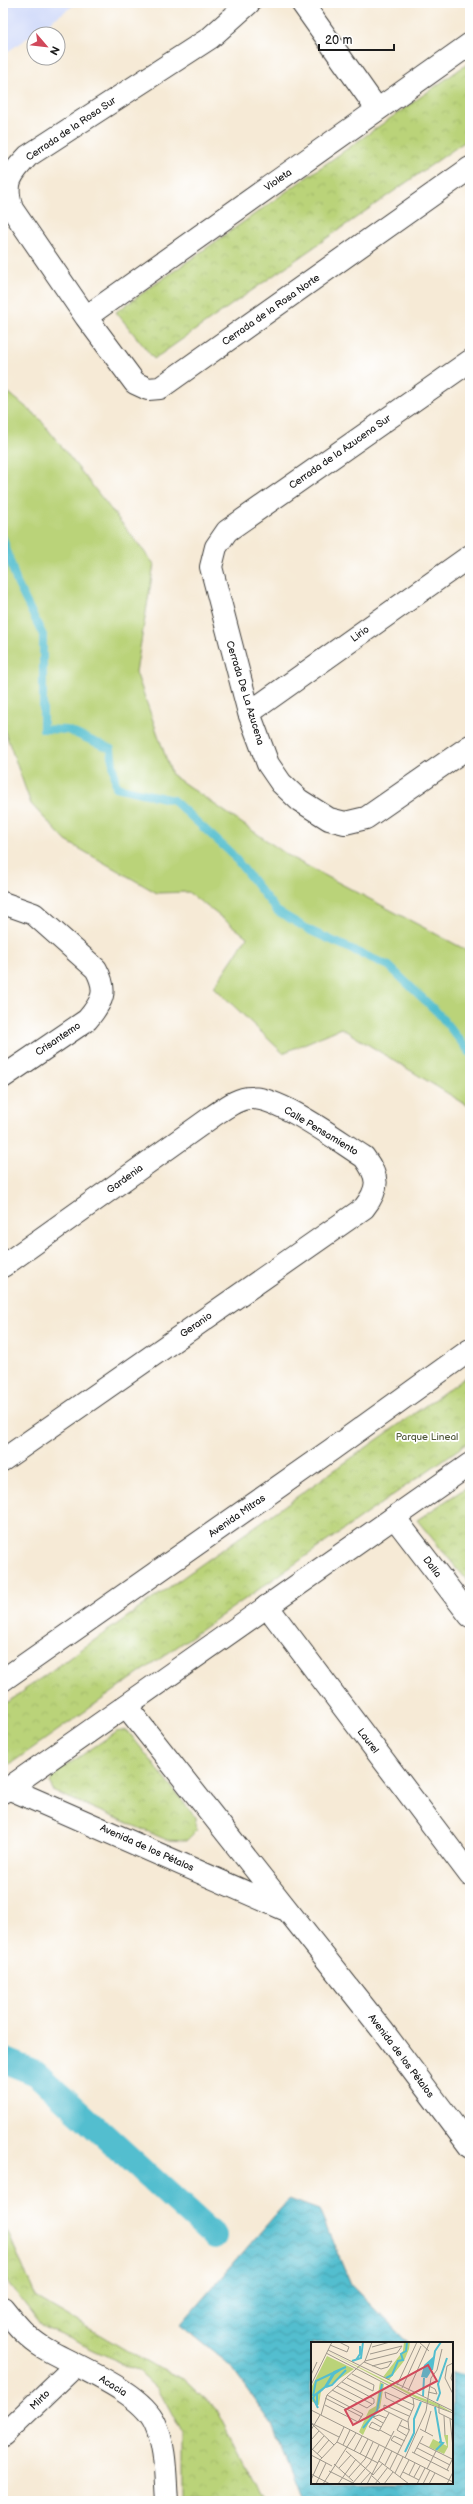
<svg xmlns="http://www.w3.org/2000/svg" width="473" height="2504" font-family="'Balsamiq Sans',sans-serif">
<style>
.built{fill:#d0daf9}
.grass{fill:#bad379;stroke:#6b784a}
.park{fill:url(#park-crowns);stroke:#6b784a}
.water{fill:url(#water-waves);stroke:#386d76}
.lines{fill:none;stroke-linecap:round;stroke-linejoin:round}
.stream{stroke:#53becf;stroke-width:8}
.canal{stroke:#53becf;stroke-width:26}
.minor-casing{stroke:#3d3b38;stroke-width:24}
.tertiary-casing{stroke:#3d3b38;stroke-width:24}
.minor{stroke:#fff;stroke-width:22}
.tertiary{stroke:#fff;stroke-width:22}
.labels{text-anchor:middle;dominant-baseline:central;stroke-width:3.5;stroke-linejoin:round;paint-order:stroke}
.street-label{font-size:10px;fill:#1c1c1c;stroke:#fff}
.park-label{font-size:10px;fill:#535c3d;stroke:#fff}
.inset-river{fill:none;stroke:#53becf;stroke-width:2}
.inset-road{fill:none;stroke:#9f988c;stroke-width:1}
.view{fill:#d1495b;fill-opacity:0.15;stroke:#d1495b;stroke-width:2}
.inset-edge{fill:none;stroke:#1c1c1c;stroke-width:2}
</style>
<defs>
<pattern id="park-crowns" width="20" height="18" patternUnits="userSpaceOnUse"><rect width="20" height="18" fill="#bad379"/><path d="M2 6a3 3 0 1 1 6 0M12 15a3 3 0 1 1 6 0" fill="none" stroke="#9fb568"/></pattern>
<pattern id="water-waves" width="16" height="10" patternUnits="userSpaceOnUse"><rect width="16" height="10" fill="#53becf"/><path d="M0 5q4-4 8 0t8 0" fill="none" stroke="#449aa7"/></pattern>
</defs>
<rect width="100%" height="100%" fill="#fff"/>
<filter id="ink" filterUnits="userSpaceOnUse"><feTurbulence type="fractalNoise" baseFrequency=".025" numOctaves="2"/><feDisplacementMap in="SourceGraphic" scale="8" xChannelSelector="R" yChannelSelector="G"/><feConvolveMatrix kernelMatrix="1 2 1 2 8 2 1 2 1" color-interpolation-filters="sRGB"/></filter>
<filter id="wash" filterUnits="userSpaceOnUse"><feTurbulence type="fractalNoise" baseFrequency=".012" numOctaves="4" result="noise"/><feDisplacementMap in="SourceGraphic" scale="16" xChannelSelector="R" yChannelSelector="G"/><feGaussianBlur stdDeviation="0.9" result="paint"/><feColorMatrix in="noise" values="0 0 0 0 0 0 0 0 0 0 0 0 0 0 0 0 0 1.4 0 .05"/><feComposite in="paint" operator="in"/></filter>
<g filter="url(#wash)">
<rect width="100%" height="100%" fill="#f6ead6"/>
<!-- built -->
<path class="built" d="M 3,3 L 77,3 L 3,55 Z"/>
<!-- grass -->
<path class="grass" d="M 3,388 L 39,418 L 154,564 L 136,672 L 172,775 L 292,858 L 470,952 L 470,1107 L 341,1028 L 283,1053 L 214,987 L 247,937 L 188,892 L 157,893 L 66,841 L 31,804 L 3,726 Z"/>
<!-- park -->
<path class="park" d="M 470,62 L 470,138 L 154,359 L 116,312 Z
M 470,1374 L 470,1441 L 3,1769 L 3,1705 Z
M 470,1485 L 470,1584 L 417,1520 Z
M 127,1730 L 195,1817 L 197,1830 L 186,1841 L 167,1840 L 53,1791 L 50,1783 L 54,1774 L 116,1732 Z
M 3,2227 L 9,2235 L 36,2297 L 151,2365 L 184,2379 L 215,2408 L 264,2501 L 183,2501 L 183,2435 L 158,2389 L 139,2371 L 42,2326 L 3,2276 Z"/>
<!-- water -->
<path class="water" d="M 289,2199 L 319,2210 L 351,2285 L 408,2343 L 312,2343 L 312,2483 L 452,2483 L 452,2372 L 470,2376 L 470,2501 L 302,2501 L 272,2424 L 230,2366 L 180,2325 Z"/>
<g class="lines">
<!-- stream -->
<path class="stream" d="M 3,538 L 17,583 L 43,635 L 43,729 L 67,730 L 111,749 L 116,787 L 173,800 L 231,853 L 277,911 L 311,931 L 389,966 L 438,1013 L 470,1053"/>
<!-- canal -->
<path class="canal" d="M 3,2060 L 36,2073 L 214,2236"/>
</g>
</g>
<g filter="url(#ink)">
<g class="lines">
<!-- minor casing -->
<g class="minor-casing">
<path id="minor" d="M 249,3 L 210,38 L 28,156 C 10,175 4,183 12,209 L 86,317 L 135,383 L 148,389 L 160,388 L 470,168
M 302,3 L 377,109
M 86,317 L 470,44
M 470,361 L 227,531 L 216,547 L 211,567 L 249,713 L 268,764 L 281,783 L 299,800 L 329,819 L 345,823 L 366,818 L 470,746
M 249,713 L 470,556
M 3,903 L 34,914 L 96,969 C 108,991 103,1001 87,1020 L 3,1077
M 3,1266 L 213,1116 C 224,1109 238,1097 252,1098 C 283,1099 337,1140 364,1157 C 379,1177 380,1188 364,1208 L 3,1460
M 394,1517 L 470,1616
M 267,1606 L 470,1875
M 126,1706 L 383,2031 L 470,2147
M 8,1788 L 284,1909
M 3,2308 C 15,2323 27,2338 44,2348 C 74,2366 141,2391 155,2423 C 166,2447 165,2475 167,2501
M 3,2435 L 76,2365"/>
</g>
<!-- tertiary casing -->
<g class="tertiary-casing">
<path id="tertiary" d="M 3,1680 L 331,1450 L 470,1350
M 3,1792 L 470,1464"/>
</g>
<!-- minor -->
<use href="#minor" class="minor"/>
<!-- tertiary -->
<use href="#tertiary" class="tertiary"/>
</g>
</g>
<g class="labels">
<!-- street labels -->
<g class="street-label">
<text transform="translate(71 129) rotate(-34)">Cerrada de la Rosa Sur</text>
<text transform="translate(278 180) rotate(-35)">Violeta</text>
<text transform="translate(271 310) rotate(-35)">Cerrada de la Rosa Norte</text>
<text transform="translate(340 452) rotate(-35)">Cerrada de la Azucena Sur</text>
<text transform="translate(360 634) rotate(-36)">Lirio</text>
<text transform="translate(245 693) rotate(73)">Cerrada De La Azucena</text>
<text transform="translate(58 1039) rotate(-34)">Crisantemo</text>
<text transform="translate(321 1131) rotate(31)">Calle Pensamiento</text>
<text transform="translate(125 1179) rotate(-36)">Gardenia</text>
<text transform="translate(196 1325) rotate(-35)">Geranio</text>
<text transform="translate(237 1516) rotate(-35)">Avenida Mitras</text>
<text transform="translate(432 1567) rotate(53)">Dalia</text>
<text transform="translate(368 1741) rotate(53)">Laurel</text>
<text transform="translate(147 1848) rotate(24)">Avenida de los Pétalos</text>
<text transform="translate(401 2056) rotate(53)">Avenida de los Pétalos</text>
<text transform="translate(113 2386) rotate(32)">Acacia</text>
<text transform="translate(40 2400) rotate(-44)">Mirto</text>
</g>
<!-- park labels -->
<g class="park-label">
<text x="427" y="1437">Parque Lineal</text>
</g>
</g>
<!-- overview -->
<g transform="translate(311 2342)">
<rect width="142" height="142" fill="#f6ead6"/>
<path d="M 93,0 L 99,0 L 98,7 L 93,19 L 78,38 L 72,35 L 92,9 ZM 16,14 L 43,27 L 10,49 L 8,63 L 0,59 L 0,46 ZM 69,40 L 73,42 L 69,66 L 61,74 L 52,93 L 48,90 L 58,68 L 65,64 Z" fill="#bad379"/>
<path d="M 16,9 L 106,54 L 125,61 L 142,71 L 105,56 ZM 133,93 L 137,93 L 137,105 L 133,112 L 118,105 L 122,97 L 136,104 Z" fill="#bad379"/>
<path d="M 123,14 L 121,28 L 116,36 L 110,35 L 113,23 Z" fill="#53becf"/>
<path class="inset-river" d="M 45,18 L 49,12 L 49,4M 41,19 L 50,16 L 52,0M 121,28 L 124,9 L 130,0M 75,36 L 81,33 L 87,19 L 92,18 L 90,12 L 95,9 L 96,0M 15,45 L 23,32 L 32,26M 15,45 L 21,43 L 35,28M 2,54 L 5,39 L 22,31M 112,54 L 113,36M 126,59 L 129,51 L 127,42 L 136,16M 6,63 L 6,52 L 12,47M 124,65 L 130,100M 7,66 L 2,56 L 4,53 L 14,45 L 23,30 L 35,25M 52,86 L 66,69 L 71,42M 125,108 L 132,101 L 128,100M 94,110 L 103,91 L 103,77 L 110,60"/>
<path class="inset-road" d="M 108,0 L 118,9M 19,3 L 36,10 L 38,5 L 28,0M 61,5 L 79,0M 17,8 L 142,69M 15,11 L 102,56 L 142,71M 59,12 L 91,4M 54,19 L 86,11 L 91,4M 53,20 L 70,27 L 77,25 L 81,19M 142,21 L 136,24 L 134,36 L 142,52M 61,24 L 81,19M 142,28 L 140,36 L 142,41M 0,33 L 6,20M 36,36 L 62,49 L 63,43 L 41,32M 0,43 L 21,0M 86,43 L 106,0M 26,44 L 61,62M 91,46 L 110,4M 21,48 L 56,66 L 63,61 L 63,57 L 31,40M 97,49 L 119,0M 117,50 L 126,52 L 124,47 L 118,44M 14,56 L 51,75M 128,62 L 128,71 L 142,78M 14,63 L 47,80 L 52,72 L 16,53M 0,68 L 142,140M 101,69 L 75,56 L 74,50 L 103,63M 10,73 L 16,53 L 54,19 L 61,0M 133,74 L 134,93M 139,77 L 142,106M 91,78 L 86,88 L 96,94M 97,80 L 73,68 L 73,63 L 98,74M 0,81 L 28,95M 72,81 L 62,75 L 68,73 L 75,76M 1,82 L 23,103M 88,83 L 99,88M 70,85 L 61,80 L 58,85 L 68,89 L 78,71M 109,87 L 122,94M 0,88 L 9,73M 69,88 L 80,94M 114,90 L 120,69M 0,98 L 8,89M 26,100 L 67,121M 109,101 L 141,117M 32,103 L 39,88M 91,104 L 80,98 L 83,94 L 94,99M 0,106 L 11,116M 106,106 L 139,123M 0,109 L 13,94M 35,109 L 62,133M 43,109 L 51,94M 101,110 L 138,129M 103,111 L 112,94M 6,112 L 18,98M 49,112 L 57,97M 0,113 L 21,124M 94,116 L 115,69 L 120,36 L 126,28 L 131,7M 68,119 L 98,142M 23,122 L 42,139M 74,123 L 81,109M 28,126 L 40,113M 79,127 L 98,89 L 97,78 L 103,64 L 102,56M 116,127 L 125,109M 136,128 L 142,116M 18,129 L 44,142M 92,130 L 108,138M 84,131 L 92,115M 0,132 L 19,142M 62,133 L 72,121M 98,133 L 104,121M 61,134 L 70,142M 38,135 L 54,117 L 62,100M 89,135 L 98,118M 103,135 L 109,124M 0,138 L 9,118 L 26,100 L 33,85M 5,142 L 15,121M 12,142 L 45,91M 27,142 L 45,117M 41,142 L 59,121 L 68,103M 49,142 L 60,130M 56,142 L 83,89M 64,142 L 77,125M 73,142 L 82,130M 106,142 L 114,126M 112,142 L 119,128M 118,142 L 124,131M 136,142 L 142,130"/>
<path class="view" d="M 117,23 L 126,39 L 42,83 L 34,68 Z"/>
<rect width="142" height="142" class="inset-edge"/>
</g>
<!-- margin -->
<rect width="473" height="2504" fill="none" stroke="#fff" stroke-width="16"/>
<!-- north arrow -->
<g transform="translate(46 46) rotate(118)"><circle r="19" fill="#ffffff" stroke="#a4a4a4"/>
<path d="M0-3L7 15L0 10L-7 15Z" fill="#d1495b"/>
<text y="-6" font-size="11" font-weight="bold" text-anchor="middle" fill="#1c1c1c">N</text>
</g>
<!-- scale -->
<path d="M319 44v6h75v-6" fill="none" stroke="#1c1c1c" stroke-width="2"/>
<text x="325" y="44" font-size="12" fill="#1c1c1c" stroke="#ffffff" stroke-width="3" paint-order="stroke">20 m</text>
</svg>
